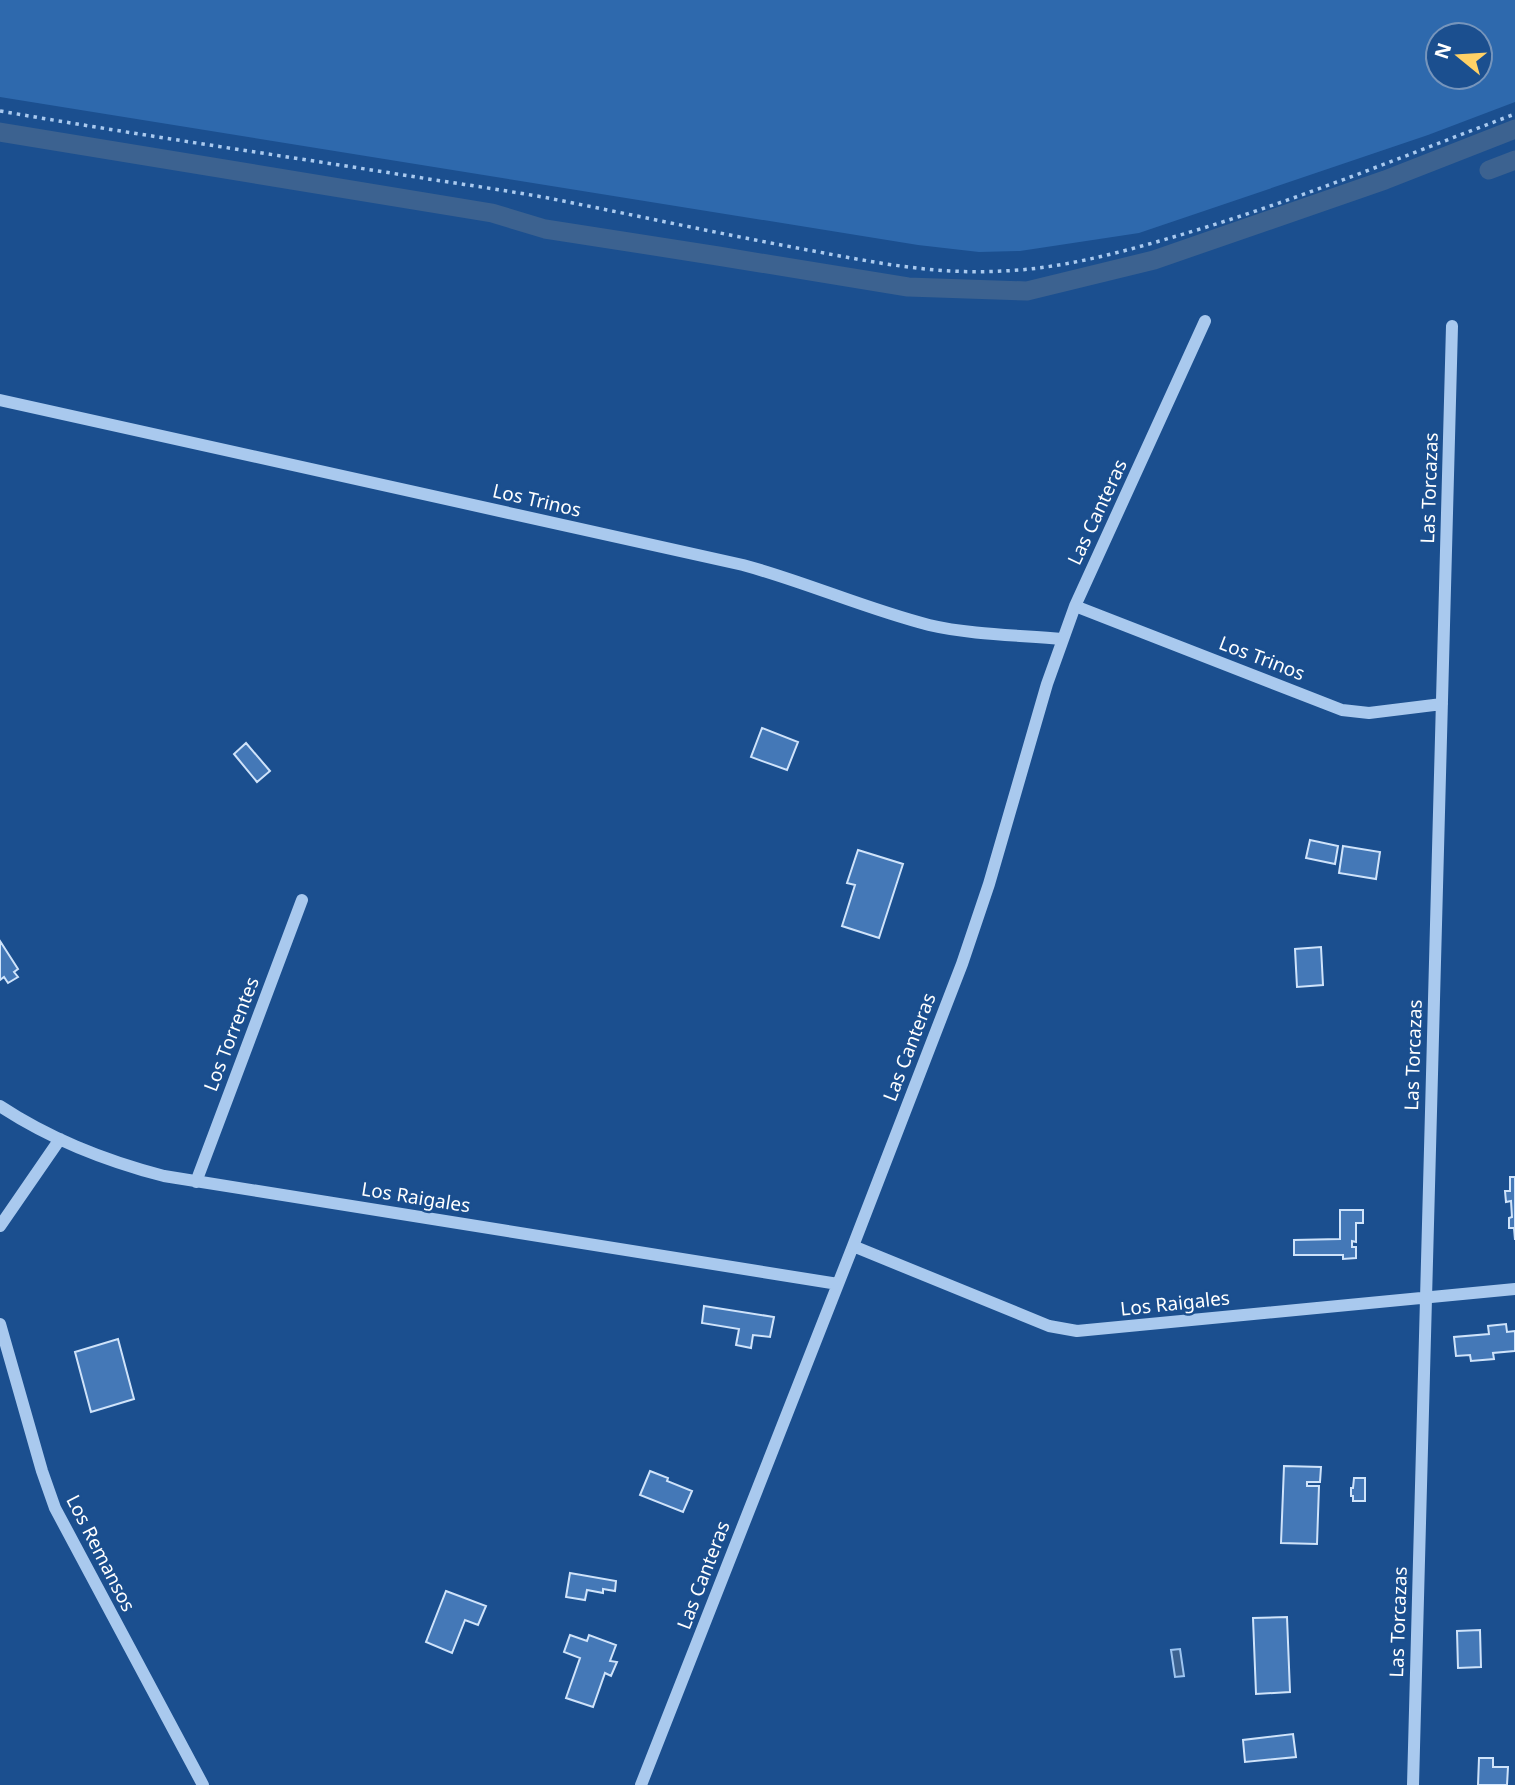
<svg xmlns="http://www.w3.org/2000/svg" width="1515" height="1785" font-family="'Noto Sans',sans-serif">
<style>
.green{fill:#2e69ad;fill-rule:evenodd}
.water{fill:#3c6290;stroke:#9cc4f0;stroke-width:2}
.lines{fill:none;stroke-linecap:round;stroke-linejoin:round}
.canal{stroke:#3c6290;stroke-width:19}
.building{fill:#4478b7;stroke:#cfe3fa;stroke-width:2}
.path{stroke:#a9c9ee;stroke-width:3.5;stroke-dasharray:3.5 5;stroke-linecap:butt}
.minor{stroke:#a9c9ee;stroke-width:12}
.labels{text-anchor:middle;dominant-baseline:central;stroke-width:5;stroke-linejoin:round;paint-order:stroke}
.street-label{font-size:19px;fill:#fff;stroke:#1b4f8f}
</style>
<rect width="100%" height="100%" fill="#1b4f8f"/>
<!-- green -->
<path class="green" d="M 0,0 L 1515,0 L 1515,102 L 1428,135 L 1139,233 L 1020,251 L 979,252 L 918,245 L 0,97 ZM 1438,35 L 1480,35 L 1480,77 L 1438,77 Z"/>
<!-- water -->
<path class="water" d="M 1180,1649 L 1184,1676 L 1175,1677 L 1171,1650 Z"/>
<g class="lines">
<!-- canal -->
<path class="canal" d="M 0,132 L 492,213 L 545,229 L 718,256 L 908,287 L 1027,291 L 1154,260 L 1385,180 L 1515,129
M 1489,170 L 1515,160"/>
</g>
<!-- building -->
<path class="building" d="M 762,728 L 798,742 L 787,770 L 751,757 Z
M 246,743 L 270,771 L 257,782 L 234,754 Z
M 1310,840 L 1338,846 L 1335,864 L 1306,858 Z
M 1343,846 L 1380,852 L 1376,879 L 1339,873 Z
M 858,850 L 903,864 L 879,938 L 842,926 L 855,885 L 847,883 Z
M 0,941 L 18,969 L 14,972 L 18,977 L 8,983 L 4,977 L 0,980 Z
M 1321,947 L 1323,985 L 1297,987 L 1295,949 Z
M 1510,1177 L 1515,1177 L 1515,1240 L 1514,1228 L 1509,1228 L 1509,1218 L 1512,1217 L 1511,1201 L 1506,1202 L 1505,1191 L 1510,1191 Z
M 1340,1210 L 1363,1210 L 1363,1223 L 1356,1223 L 1356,1242 L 1352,1241 L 1352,1247 L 1356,1247 L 1356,1258 L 1343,1259 L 1343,1255 L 1294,1255 L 1294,1240 L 1340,1239 Z
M 704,1306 L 774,1317 L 770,1337 L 753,1335 L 751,1348 L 736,1345 L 739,1329 L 702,1323 Z
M 1506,1324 L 1507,1332 L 1515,1331 L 1515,1351 L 1493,1353 L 1494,1359 L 1471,1361 L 1470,1355 L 1456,1356 L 1454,1337 L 1489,1334 L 1488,1326 Z
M 118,1339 L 134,1399 L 91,1412 L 75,1352 Z
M 1284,1466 L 1321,1467 L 1320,1482 L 1307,1482 L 1307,1486 L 1319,1486 L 1317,1544 L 1281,1543 Z
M 650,1471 L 668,1478 L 667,1481 L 692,1491 L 683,1512 L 640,1495 Z
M 1354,1478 L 1365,1478 L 1365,1501 L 1353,1501 L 1353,1496 L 1351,1496 L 1351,1488 L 1353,1488 Z
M 570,1573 L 616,1581 L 615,1591 L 603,1589 L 603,1593 L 587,1590 L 585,1600 L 566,1597 Z
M 446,1591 L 486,1606 L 478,1625 L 465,1620 L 452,1653 L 426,1642 Z
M 1287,1617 L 1290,1692 L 1256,1694 L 1253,1618 Z
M 1480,1630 L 1481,1667 L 1458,1668 L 1457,1631 Z
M 570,1635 L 587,1641 L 589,1635 L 616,1645 L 610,1661 L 617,1662 L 611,1676 L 605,1673 L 593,1707 L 566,1698 L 580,1658 L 564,1652 Z
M 1293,1734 L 1296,1757 L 1245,1762 L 1243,1740 Z
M 1479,1758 L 1493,1758 L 1493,1767 L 1508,1767 L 1507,1785 L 1478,1785 Z"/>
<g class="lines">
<!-- path -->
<path class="path" d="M 0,111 C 138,135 278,155 416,177 C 460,184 504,190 548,198 C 634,215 721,234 808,250 C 872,262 936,275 1002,271 C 1058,269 1115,254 1170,238 C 1288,204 1401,157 1515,114"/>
<!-- minor -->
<path class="minor" d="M 0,400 L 743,565 C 806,582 866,609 929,625 C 972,635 1019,635 1063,639
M 1075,606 L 1342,710 L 1369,713 L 1442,704
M 0,1106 C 50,1139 106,1161 164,1176 L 838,1284
M 196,1182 L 302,900
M 0,1226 L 60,1139
M 853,1246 L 1049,1326 L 1077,1331 L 1515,1289
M 0,1324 L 42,1471 L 55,1508 L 203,1785
M 641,1785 L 853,1246 L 962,964 L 989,884 L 1047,684 L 1075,606 L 1205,321
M 1413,1785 L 1452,326"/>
</g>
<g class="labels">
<!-- street labels -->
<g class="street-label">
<text transform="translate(1429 488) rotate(-88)">Las Torcazas</text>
<text transform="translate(537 500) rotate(13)">Los Trinos</text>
<text transform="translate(1097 512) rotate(-65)">Las Canteras</text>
<text transform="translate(1262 658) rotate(21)">Los Trinos</text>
<text transform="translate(231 1034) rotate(-69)">Los Torrentes</text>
<text transform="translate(909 1047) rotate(-69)">Las Canteras</text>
<text transform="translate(1413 1055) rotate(-88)">Las Torcazas</text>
<text transform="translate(416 1197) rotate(9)">Los Raigales</text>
<text transform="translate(1175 1303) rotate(-6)">Los Raigales</text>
<text transform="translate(101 1553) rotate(63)">Los Remansos</text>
<text transform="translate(703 1575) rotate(-69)">Las Canteras</text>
<text transform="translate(1398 1622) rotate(-88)">Las Torcazas</text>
</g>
</g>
<!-- north arrow -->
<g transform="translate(1459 56) rotate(288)"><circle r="33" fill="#1b4f8f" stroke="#7695bc" stroke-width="2"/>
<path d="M0-5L12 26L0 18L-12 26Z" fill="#ffd166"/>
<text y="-10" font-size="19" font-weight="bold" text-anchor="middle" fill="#ffffff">N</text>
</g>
</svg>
